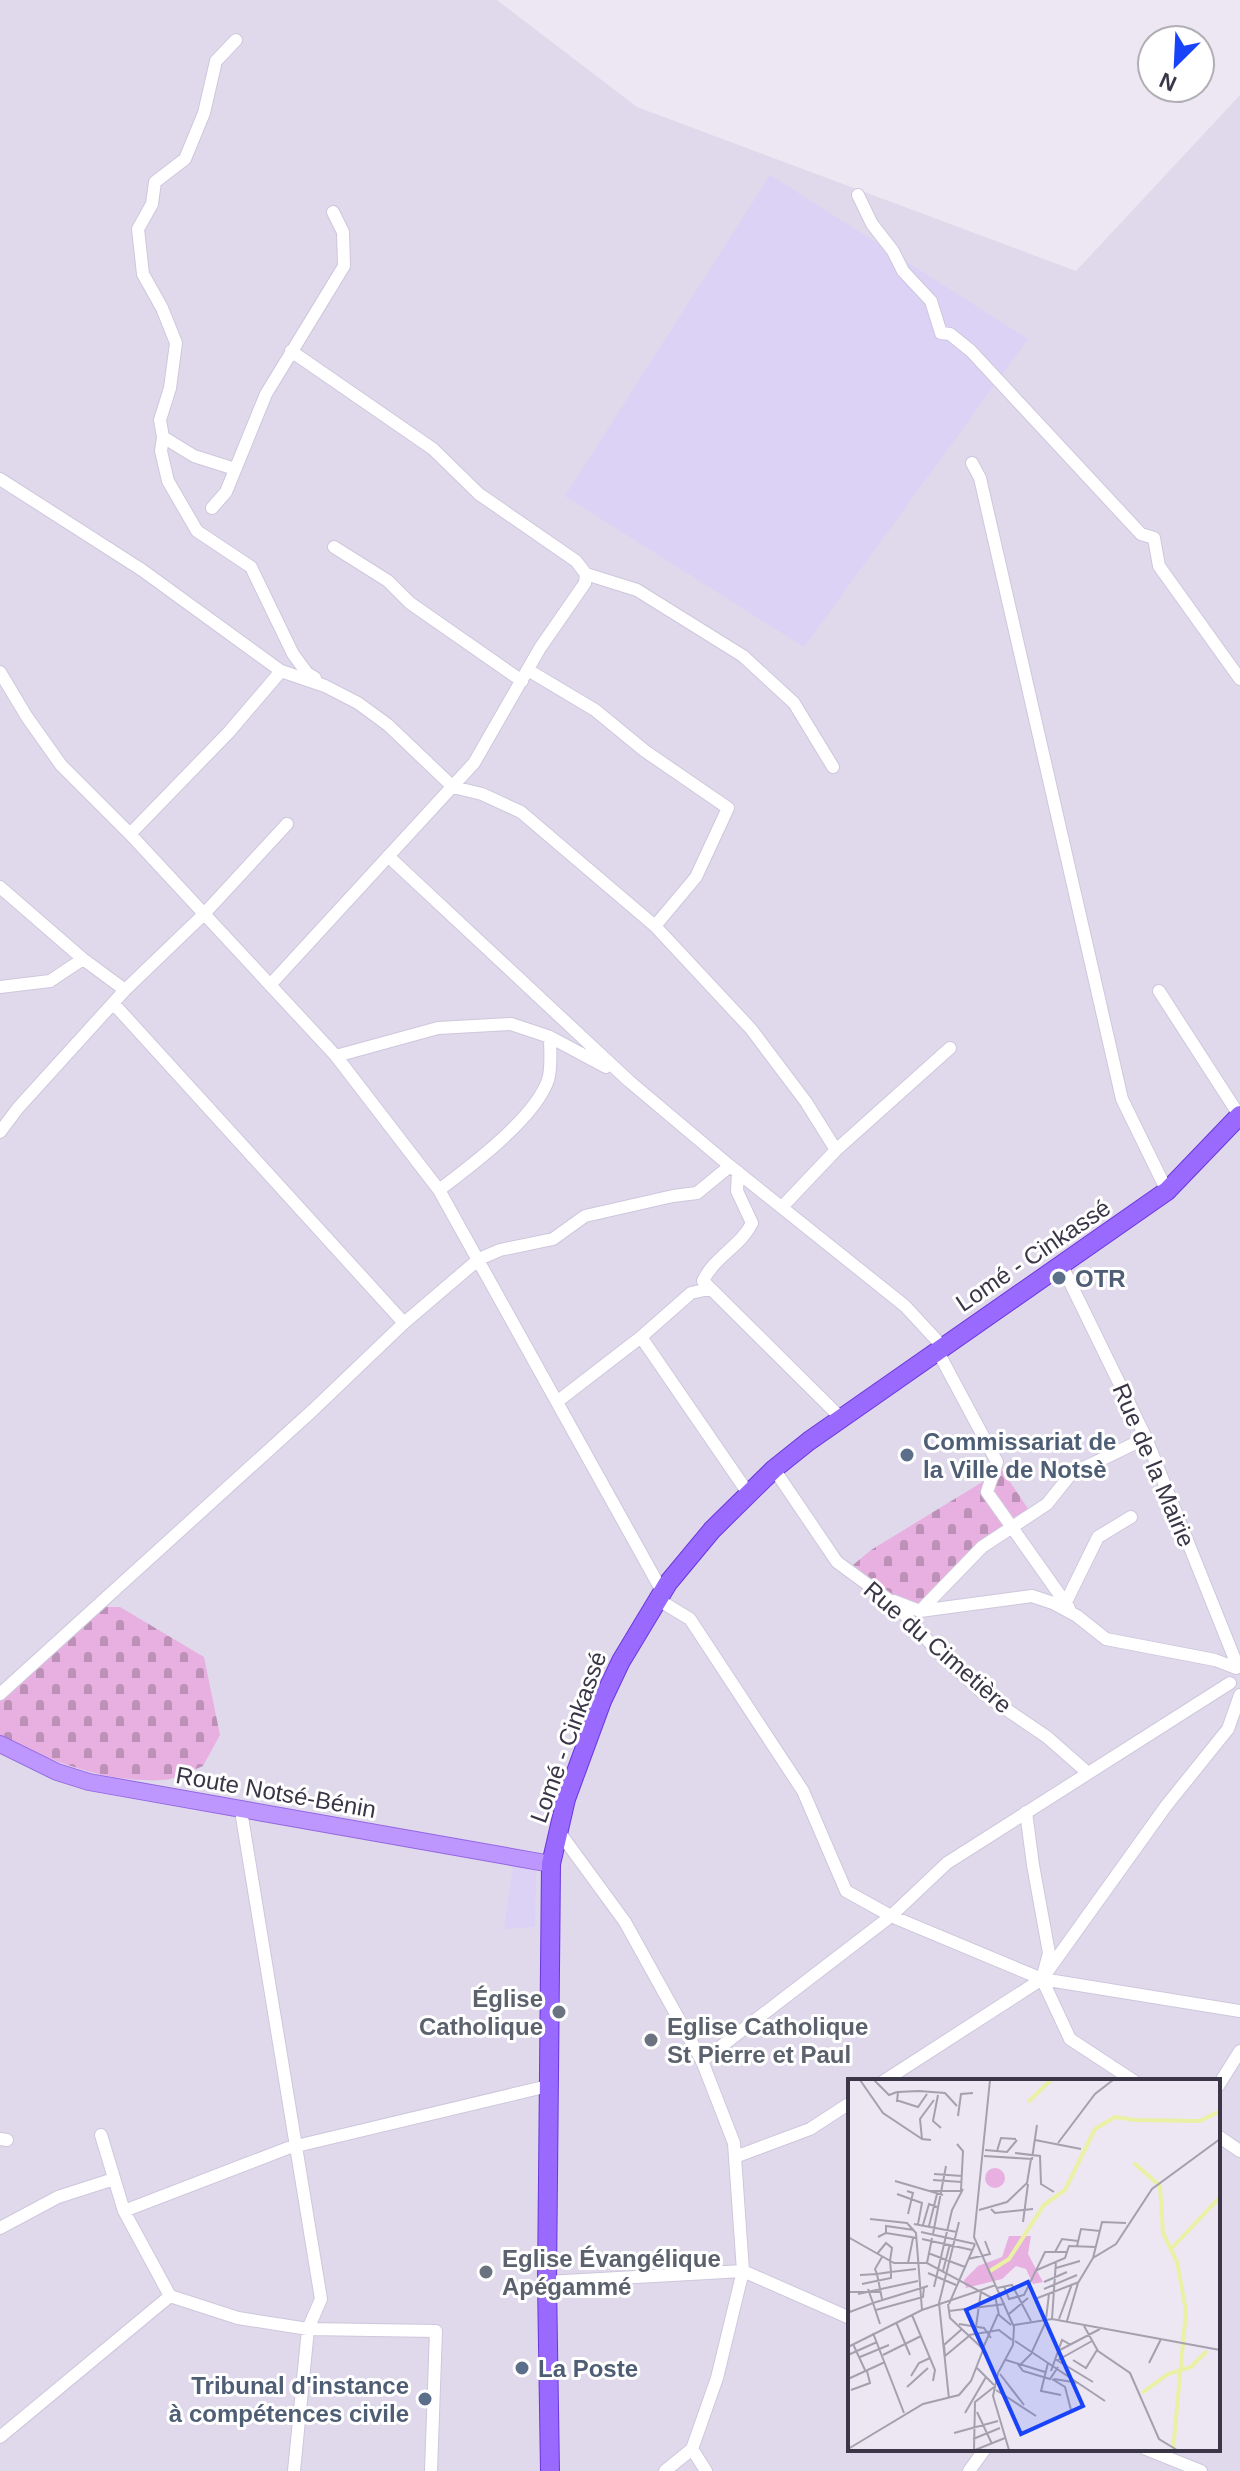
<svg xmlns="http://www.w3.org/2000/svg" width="1240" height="2471" font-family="Helvetica,sans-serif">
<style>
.residential{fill:#e0d9eb;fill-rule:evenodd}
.commercial{fill:#dbd2f5}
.cemetery{fill:url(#cemetery-stones)}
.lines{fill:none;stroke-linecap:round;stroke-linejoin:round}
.minor-casing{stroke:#cec7dd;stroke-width:14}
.major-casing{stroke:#9366e3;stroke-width:18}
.highway-casing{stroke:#6938dd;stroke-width:20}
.minor{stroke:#fff;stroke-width:12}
.major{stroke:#bd96fe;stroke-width:16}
.highway{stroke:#9a69fd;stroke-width:18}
.service-dot{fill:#5c6f8a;stroke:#fff;stroke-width:3}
.worship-dot{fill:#6b7280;stroke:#fff;stroke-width:3}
.labels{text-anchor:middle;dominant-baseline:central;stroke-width:6;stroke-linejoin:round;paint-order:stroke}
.street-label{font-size:24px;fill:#3b3647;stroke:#fff}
.service-label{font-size:24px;font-weight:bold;fill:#4e5e75;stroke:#fff;text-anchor:start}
.worship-label{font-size:24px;font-weight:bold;fill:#5b616d;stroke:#fff;text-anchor:start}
.inset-river{fill:none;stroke:#eaf0a4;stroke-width:4}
.inset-road{fill:none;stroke:#a5a0ae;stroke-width:2}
.view{fill:#1943f9;fill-opacity:0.15;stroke:#1943f9;stroke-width:4}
.inset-edge{fill:none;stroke:#3b3647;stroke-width:4}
</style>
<defs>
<pattern id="cemetery-stones" width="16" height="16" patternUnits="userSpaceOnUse" patternTransform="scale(2)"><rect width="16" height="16" fill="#e8b0e1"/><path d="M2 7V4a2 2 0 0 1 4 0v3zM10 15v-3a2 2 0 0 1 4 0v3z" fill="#bd90b8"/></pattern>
</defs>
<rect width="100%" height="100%" fill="#ece7f3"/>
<!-- residential -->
<path class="residential" d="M 0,0 L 497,0 L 637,107 L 1076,271 L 1240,95 L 1240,2471 L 0,2471 ZM 850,2081 L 1218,2081 L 1218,2449 L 850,2449 Z"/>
<!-- commercial -->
<path class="commercial" d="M 770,175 L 1028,339 L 804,647 L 565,496 Z
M 513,1865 L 536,1870 L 535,1927 L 504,1929 Z"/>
<!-- cemetery -->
<path class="cemetery" d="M 1002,1470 L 1033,1516 L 981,1546 L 920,1609 L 889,1595 L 853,1565 L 871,1550 Z
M 98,1607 L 120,1607 L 204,1657 L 220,1735 L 203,1766 C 191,1771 175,1780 162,1780 C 105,1783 50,1761 0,1736 L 0,1700 Z"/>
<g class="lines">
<!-- minor casing -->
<g class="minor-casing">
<path id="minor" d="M 236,40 L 216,61 L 204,113 L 185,159 L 155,182 L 152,204 L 138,229 L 143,274 L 162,308 L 176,343 L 170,388 L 160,420 L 163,437 L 161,451 L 168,481 L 197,531 L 251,567 L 293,654 L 307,673 L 315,678
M 858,195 L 872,224 L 893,251 L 903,271 L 931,301 L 941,333 L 950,334 L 971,351 L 1141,534 L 1154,538 L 1159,566 L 1240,679
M 163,437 L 194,456 L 235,469
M 972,463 L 980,478 L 1122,1099 L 1167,1191
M 0,479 L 142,570 L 281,671
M 212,508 L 226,492 L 266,394 L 344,266 L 343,232 L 333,212
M 334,547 L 388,581 L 410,603 L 522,681
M 586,574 L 637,590 L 743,656 L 794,703 L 833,767
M 528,670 L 595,710 L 645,751 L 728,808 L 696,877 L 655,926
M 0,672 L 27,717 L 61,765 L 130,834 L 336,1056 L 439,1190 L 662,1591
M 130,834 L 229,732 L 281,671 L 325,686 L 358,703 L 388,725 L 453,787 L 482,794 L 521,812 L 655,926 L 751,1029 L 806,1102 L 836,1150 L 782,1207
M 388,856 L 629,1081 L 730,1166 L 905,1306 L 942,1346
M 0,887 L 83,959 L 125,990
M 270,985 L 474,763 L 540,648 L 585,583 L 586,574 L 576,561 L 479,494 L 433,449 L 291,351
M 0,987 L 50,981 L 83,959
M 1159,991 L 1239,1115
M 113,1003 L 404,1323
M 336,1056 L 438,1028 L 511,1024 L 550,1037 L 606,1067
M 0,1132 L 18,1108 L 125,990 L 203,915 L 287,824
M 836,1150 L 950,1048
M 738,1172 L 737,1191 L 752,1223 C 741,1246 714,1257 703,1281 L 841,1418
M 439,1190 C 471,1166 535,1118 548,1080 C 552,1068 550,1050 550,1037
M 1062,1266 L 1146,1438 L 1238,1667
M 641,1337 L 748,1493
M 937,1350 L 997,1462 L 987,1492 L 1069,1608
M 558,1401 L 641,1337 L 691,1293 L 709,1289
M 774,1469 L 837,1562 L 897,1606 L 940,1654 L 985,1695 L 1047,1737 L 1088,1773
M 657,1599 L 690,1619 L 803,1791 L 846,1891 L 891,1916 L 1042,1979 L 1240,2011
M 894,1601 L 920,1611 L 1032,1596 L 1053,1603 L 1077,1616 L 1106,1639 L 1215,1660 L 1236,1668
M 1065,1604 L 1098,1537 L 1131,1517
M 920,1611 L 982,1547 L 1047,1504 L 1071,1474 L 1146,1438
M 0,1694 L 313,1410 L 404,1323 L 479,1259 L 500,1250 L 553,1239 L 585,1216 L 673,1196 L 697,1193 L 730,1166
M 241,1811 L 321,2299 L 308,2329 L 294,2471
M 1026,1812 L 1033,1865 L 1049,1953 L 1042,1979 L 1070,2039 L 1134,2081
M 557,1829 L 625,1922 L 702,2061 L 734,2143 L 743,2271 L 717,2378 L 692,2449 L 665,2471
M 702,2061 L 891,1916 L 947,1863 L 1230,1683
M 884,2081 L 1042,1979 L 1166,1806 L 1228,1729 L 1240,1695
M 1218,2086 L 1240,2051
M 101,2135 L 124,2211 L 170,2296 L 238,2318 L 308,2329 L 436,2331 L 431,2471
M 1218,2136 L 1240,2151
M 0,2139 L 7,2140
M 735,2157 L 810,2129 L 850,2103
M 124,2211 L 288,2148 L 548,2086
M 0,2228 L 58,2197 L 114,2179
M 547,2282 L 743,2271 L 850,2318
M 0,2437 L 170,2296
M 692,2449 L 706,2471
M 1146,2449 L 1201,2471
M 969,2471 L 985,2449"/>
</g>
<!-- major casing -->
<g class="major-casing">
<path id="major" d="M 0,1744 L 57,1772 L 89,1782 L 551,1864"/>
</g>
<!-- highway casing -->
<g class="highway-casing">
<path id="highway" d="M 550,2471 L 547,2282 L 551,1864 L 566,1799 L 602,1701 L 621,1661 L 668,1583 L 712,1530 L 774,1469 L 809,1441 L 1167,1191 L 1240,1115"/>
</g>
<!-- minor -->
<use href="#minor" class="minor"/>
<!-- major -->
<use href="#major" class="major"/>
<!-- highway -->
<use href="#highway" class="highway"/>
</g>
<!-- markers -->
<g class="service-dot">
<circle cx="1059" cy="1278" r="8"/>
<circle cx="907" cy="1455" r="8"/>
<circle cx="522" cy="2368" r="8"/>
<circle cx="425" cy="2399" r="8"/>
</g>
<g class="worship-dot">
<circle cx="559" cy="2012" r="8"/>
<circle cx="651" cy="2040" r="8"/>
<circle cx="486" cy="2272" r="8"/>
</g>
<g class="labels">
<!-- street labels -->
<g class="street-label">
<text transform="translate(1033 1255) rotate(-34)">Lomé - Cinkassé</text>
<text transform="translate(1154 1465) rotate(67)">Rue de la Mairie</text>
<text transform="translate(938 1647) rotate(41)">Rue du Cimetière</text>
<text transform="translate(568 1737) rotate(-70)">Lomé - Cinkassé</text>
<text transform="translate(276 1792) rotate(10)">Route Notsé-Bénin</text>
</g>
<!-- service labels -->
<g class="service-label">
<text x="1075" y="1278">OTR</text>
<text x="923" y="1441">Commissariat de<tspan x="923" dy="28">la Ville de Notsè</tspan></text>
<text x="538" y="2368">La Poste</text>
<text x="409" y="2385" text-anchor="end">Tribunal d'instance<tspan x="409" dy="28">à compétences civile</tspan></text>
</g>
<!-- worship labels -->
<g class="worship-label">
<text x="543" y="1998" text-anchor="end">Église<tspan x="543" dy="28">Catholique</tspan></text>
<text x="667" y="2026">Eglise Catholique<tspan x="667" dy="28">St Pierre et Paul</tspan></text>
<text x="502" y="2258">Eglise Évangélique<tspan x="502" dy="28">Apégammé</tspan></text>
</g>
</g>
<!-- overview -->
<g transform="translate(848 2079)">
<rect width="372" height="372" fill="#ece7f3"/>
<path d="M137 99a10 10 0 1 1 20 0a10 10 0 1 1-20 0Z" fill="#e8b0e1"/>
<path d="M 161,157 L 183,157 L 180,175 L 195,203 L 185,205 L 178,190 L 168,187 L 154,200 L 118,209 L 116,201 L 130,187 L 154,178 Z" fill="#e8b0e1"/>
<path class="inset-river" d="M 180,23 L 203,1M 287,41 L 352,42 L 372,32M 286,84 L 312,107 L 315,154 L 329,183 L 338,232 L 325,371M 323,170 L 372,118M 142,192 L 161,180 L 196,126 L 217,111 L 247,50 L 267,38 L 287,41M 294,314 L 320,295 L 343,288 L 359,272"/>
<path class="inset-road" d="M 12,1 L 35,34 L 74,60M 26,1 L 41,16 L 49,13M 142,1 L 126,158 L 166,248 L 165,266 L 150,294 L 145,317 L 161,371M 90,16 L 85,42 L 93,49M 48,21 L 70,28 L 79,15M 49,23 L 50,13 L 71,12 L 97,14 L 109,27M 110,37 L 113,15 L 125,14M 83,61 L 74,60 L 72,40 L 86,21M 187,61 L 233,70M 210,64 L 247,15 L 265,1M 109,65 L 115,72 L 113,111M 137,71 L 159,73 L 169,61M 149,72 L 153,59 L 168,60M 167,74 L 192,77 L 193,105 L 206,113M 136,77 L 184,80 L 189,46M 86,95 L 114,97M 85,101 L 114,103M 47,102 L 95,116M 59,112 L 65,114 L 60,135M 81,112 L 113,112M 49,115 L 74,124 L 70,145M 143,130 L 147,134 L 185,130M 131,131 L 159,123 L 179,104 L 183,80M 22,140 L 59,144 L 68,154 L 74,231M 175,143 L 180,105M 66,145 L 109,153M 75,146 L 81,125 L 89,128M 81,147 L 89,115M 73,153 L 127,165M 38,154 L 69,159M 85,155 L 98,87M 0,158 L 46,184 L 79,184 L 146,220M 30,158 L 38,154 L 38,147 L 66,151M 74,160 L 124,171M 229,167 L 233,150 L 252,152M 207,173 L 214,160 L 230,162M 80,174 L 117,188M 29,175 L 38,164 L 44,169 L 42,182M 245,179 L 254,143 L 278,144M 120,180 L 142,175 L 137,162M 42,182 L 43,193 L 68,190M 60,184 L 65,159M 79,184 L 84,159M 208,189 L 232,182M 189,191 L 217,179 L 221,167 L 248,168M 95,192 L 102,165M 80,194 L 108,206M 12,196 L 29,195 L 34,220M 196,203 L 219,193M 14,205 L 43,199 L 43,193 L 29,195 L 27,190 L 34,178M 156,207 L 161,220 L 176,216 L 197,173 L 219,173M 86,208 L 104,131 L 115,110M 149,209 L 164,206 L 183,242M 20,210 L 25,224 L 80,207M 196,210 L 229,196M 0,213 L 32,213M 10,215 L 70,202M 147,217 L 151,236 L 163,246M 187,220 L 231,203M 100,225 L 102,239 L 135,270M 101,225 L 127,165M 0,228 L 2,233 L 25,224 L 32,245M 28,231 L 75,218 L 76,208M 101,232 L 157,225M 161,235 L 180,219M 64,236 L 87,291 L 85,302M 198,240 L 201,215M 204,240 L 208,182M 211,240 L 224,205M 219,242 L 230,204 L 245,179 L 268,165 L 304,110 L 372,60M 48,243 L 62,276M 111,245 L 136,249 L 143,259M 166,246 L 204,240 L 372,271M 236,247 L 250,272 L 282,294 L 311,360 L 329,371M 114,250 L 96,266 L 97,277 L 121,257M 25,254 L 56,334M 127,255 L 133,212M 121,256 L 151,251 L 164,261M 167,262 L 257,322M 5,265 L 17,291M 0,268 L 74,231 L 148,206M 135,269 L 150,235M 136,272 L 147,297M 210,272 L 252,250M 0,276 L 29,263M 35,276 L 73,257M 12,278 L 41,266M 207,280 L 245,303M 158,281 L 197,293M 210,281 L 244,262M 225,281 L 238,289 L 249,271M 169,284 L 175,292 L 202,300 L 210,288M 200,284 L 193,312 L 213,316M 301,284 L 313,260M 173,285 L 183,275 L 199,240M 129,289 L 146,306M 203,292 L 214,261 L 223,266M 152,295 L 176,326M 63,297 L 71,284 L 82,279M 0,300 L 37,283M 204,300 L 217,308 L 223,331M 206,300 L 231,304M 59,308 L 80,289M 3,311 L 22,304 L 19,292M 148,311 L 188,337M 101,320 L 91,224 L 111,143M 129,333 L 144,365M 117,334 L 138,298M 106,354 L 150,342M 125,360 L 152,349M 0,370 L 75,325 L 111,316 L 123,302 L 135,271M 126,371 L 127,323 L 146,308M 127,371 L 157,359"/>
<path class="view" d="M 180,203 L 235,327 L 173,355 L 118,231 Z"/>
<rect width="372" height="372" class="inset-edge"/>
</g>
<!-- north arrow -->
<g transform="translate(1176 64) rotate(204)"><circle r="38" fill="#ffffff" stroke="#b1afb5" stroke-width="2"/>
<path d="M0-6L14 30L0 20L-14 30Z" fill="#1943f9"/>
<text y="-12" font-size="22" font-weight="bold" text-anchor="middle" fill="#3b3647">N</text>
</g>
</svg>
